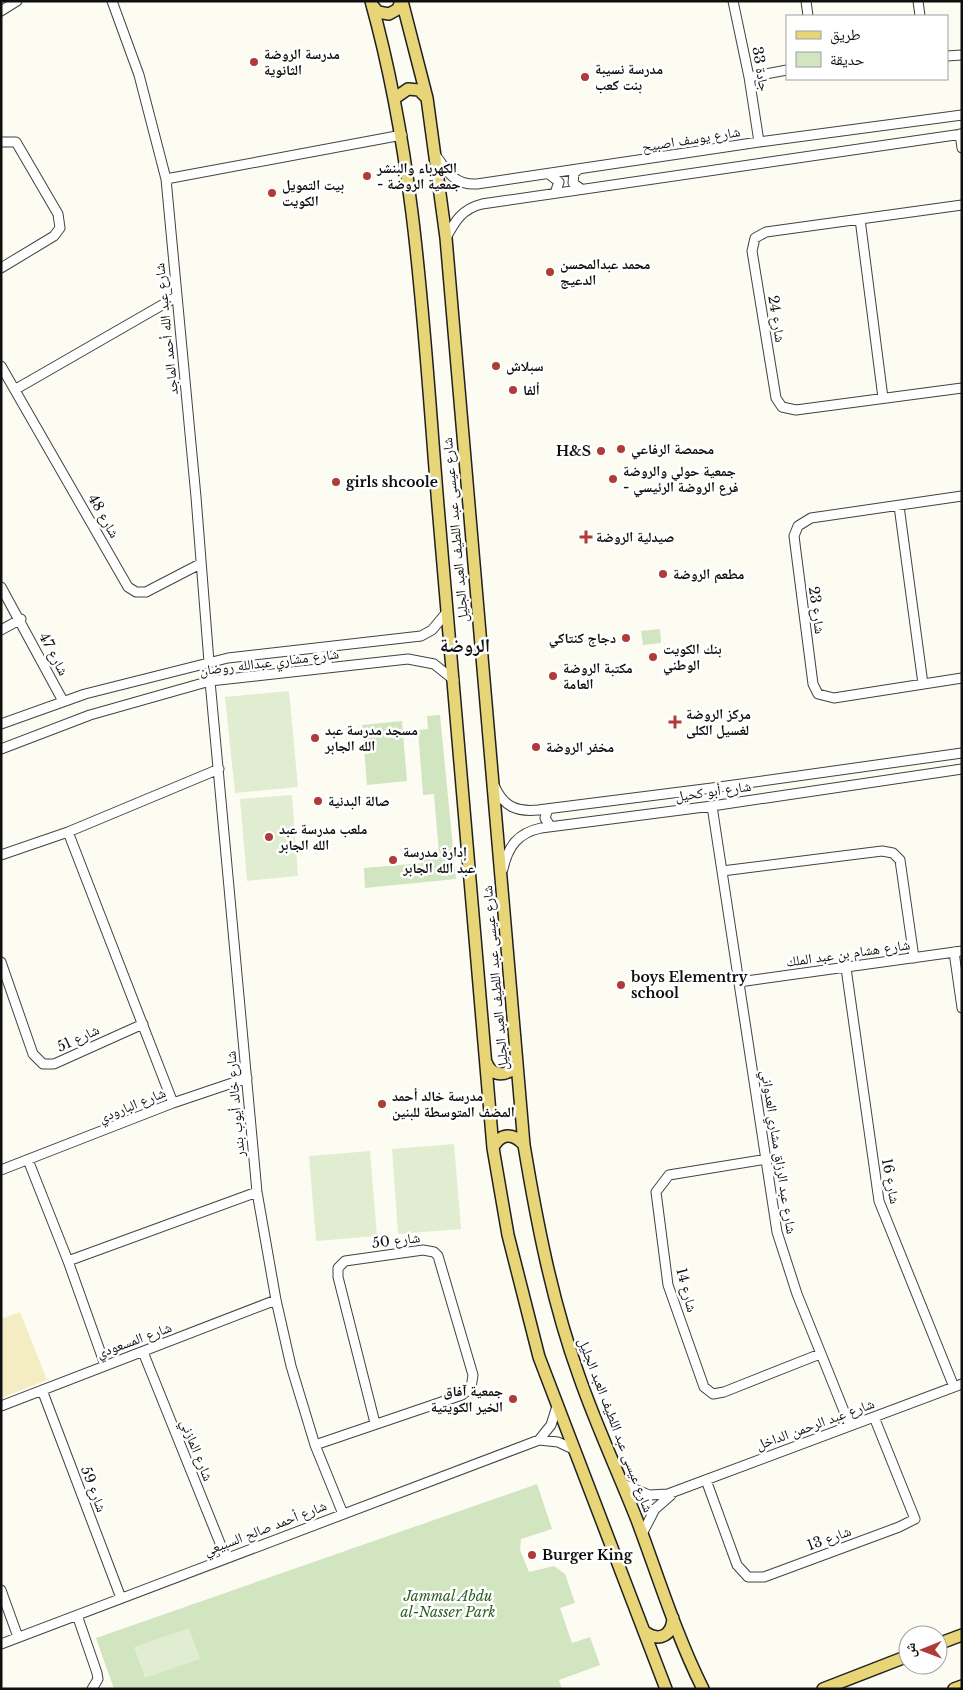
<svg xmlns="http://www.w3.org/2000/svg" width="963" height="1690" font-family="'Libre Baskerville','Noto Naskh Arabic',serif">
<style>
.green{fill:#d0e5c0}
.sand{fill:#f4edc4}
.pitch{fill:#e1edd0}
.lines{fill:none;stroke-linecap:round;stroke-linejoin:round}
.minor-casing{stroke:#424242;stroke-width:11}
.major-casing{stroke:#202020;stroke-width:14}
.minor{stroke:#fff;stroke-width:9}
.major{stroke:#e8d578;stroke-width:11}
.poi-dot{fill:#af3a37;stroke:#fff;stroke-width:2}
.labels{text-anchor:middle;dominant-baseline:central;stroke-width:5;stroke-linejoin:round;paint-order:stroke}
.poi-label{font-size:14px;font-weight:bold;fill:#0f0f0f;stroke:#fff;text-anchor:start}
.street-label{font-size:14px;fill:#0f0f0f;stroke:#fff}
.park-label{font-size:14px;font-style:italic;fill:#2f6027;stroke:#fff}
.district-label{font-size:19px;font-weight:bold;fill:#0f0f0f;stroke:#fff}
</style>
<rect width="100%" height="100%" fill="#fdfcf3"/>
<!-- green -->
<path class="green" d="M 660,629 L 661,643 L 643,645 L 641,631 Z
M 440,715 L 456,879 L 365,888 L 364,868 L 424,863 L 423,855 L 439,853 L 434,794 L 423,795 L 418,730 L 428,729 L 427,716 Z
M 402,721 L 407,781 L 367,785 L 362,725 Z
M 537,1484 L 552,1529 L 521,1539 L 520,1550 L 529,1572 L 554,1566 L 565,1574 L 575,1603 L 560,1608 L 572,1643 L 590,1637 L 600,1665 L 559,1680 L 562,1689 L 114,1689 L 96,1638 Z"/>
<!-- sand -->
<path class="sand" d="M 20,1312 L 47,1380 L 1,1398 L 1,1319 Z"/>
<!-- pitch -->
<path class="pitch" d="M 289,691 L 298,787 L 235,793 L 225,697 Z
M 292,795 L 298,876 L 247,881 L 240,799 Z
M 454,1144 L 461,1229 L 398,1234 L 392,1149 Z
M 370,1151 L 377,1236 L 316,1241 L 309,1156 Z
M 189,1628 L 200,1659 L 145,1678 L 134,1647 Z"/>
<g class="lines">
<!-- minor casing -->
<g class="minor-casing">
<path id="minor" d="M 112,1 L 139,75 L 166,179 L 196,497 L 209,662
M 733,1 L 749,77 L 759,142
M 806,1 L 808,16
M 918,1 L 920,16
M 1,11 L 17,1
M 947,56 L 962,55
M 749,77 L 787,70
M 960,134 L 962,148
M 1,142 L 16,142 L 58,214 L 60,228 L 54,236 L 1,268
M 437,157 C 448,173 455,185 477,184 L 759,142 L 962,115
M 578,170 L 574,173 L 573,183 L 581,189
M 550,175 L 559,182 L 555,193
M 166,179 L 402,135
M 962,205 L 766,232 L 755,238 L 752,251 L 776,398 L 782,407 L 796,410 L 962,388
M 860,219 L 883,398
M 446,238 C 455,221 462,209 482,204 L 962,134
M 1,366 L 128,587 L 136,592 L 146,592 L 200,564
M 16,389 L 176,297
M 962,496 L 811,518 L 798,526 L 794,536 L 813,684 L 818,694 L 834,698 L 962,678
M 899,506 L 923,684
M 1,587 L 63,701
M 1,630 L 21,619
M 319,649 L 329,658 L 323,668
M 210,681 L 257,1192 L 276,1300 L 291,1366 L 315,1445 L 343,1514
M 1,724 L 85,694 L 228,658 L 421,636 L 432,630 L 447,612
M 1,749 L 90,715 L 210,681 L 408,659 L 434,664 L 454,680
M 495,787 C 504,807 517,812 538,810 L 712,788 L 962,753
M 712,806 L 777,1232 L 797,1294 L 850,1426
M 548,809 L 545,818 L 550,826
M 68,832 L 173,1103
M 1,855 L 68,832 L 219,769
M 503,869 C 508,846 518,833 541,828 L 712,806 L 962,769
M 722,871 L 882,851 L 893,853 L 900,860 L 914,958
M 954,952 L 962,1008
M 1,962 L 33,1054 L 43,1064 L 54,1064 L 143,1024
M 846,968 L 879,1201 L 954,1387
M 739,982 L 962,951
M 767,1159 L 669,1175 L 656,1192 L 668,1285 L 704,1387 L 713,1394 L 724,1392 L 820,1354
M 28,1160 L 68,1261 L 105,1365
M 1,1170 L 173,1103 L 247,1078
M 68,1261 L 257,1192
M 143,1352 L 226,1558
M 42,1390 L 121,1598
M 1,1406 L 276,1300
M 539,1440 L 551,1425 L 557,1406
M 315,1445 L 462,1395 L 471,1388 L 473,1375 L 438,1256 L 434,1252 L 423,1250 L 345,1261 L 338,1268 L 338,1277 L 375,1423
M 706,1480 L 737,1565 L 748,1577 L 764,1577 L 899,1527 L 915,1519 L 874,1417
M 623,1484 L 649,1495 L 668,1494 L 962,1384
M 642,1534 L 655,1509 L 671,1495
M 1,1590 L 18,1637
M 77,1615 L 97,1673 L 98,1679 L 92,1689
M 1,1644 L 539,1440 L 558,1442 L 575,1450"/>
</g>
<!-- major casing -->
<g class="major-casing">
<path id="major" d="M 371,1 C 417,165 424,337 438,506 C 456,720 474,934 493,1148 L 508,1235 L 539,1357 L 666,1689
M 402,1 L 427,98 L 446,238 L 524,1145 C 537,1223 552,1301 579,1376 C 596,1425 618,1472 637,1520 C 658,1576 676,1635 703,1689
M 372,5 L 378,12 L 389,14 L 398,9 L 401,1
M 395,98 L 408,89 L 419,90 L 427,98
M 486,1062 C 492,1078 509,1077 517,1063
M 493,1148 C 500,1133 513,1132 524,1145
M 645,1632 C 659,1642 672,1636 673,1618
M 938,1644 L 962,1635
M 823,1689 L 908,1656
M 954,1689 L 962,1686"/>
</g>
<!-- minor -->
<use href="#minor" class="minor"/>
<!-- major -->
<use href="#major" class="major"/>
</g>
<!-- markers -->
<g class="poi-dot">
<circle cx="254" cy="62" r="5"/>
<circle cx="585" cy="77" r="5"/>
<circle cx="367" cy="176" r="5"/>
<circle cx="272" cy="193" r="5"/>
<circle cx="550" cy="272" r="5"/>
<circle cx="496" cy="366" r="5"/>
<circle cx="513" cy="390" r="5"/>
<circle cx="621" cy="449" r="5"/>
<circle cx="601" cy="451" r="5"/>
<circle cx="613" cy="479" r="5"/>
<circle cx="336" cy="482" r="5"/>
<path d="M583.5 529.5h5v5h5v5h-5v5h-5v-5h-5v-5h5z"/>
<circle cx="663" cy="574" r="5"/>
<circle cx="626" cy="638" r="5"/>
<circle cx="653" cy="657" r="5"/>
<circle cx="553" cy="676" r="5"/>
<path d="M672.5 714.5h5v5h5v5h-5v5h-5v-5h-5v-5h5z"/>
<circle cx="315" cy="738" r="5"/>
<circle cx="536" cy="747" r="5"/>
<circle cx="318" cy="801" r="5"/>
<circle cx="269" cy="837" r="5"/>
<circle cx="393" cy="860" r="5"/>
<circle cx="621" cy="985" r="5"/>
<circle cx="382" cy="1104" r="5"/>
<circle cx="513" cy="1399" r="5"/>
<circle cx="532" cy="1555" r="5"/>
</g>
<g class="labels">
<!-- poi labels -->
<g class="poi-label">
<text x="264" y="54">مدرسة الروضة<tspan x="264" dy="16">الثانوية</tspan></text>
<text x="595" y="69">مدرسة نسيبة<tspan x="595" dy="16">بنت كعب</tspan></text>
<text x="377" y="168">الكهرباء والبنشر<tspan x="377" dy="16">- جمعية الروضة</tspan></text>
<text x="282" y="185">بيت التمويل<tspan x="282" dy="16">الكويت</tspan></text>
<text x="560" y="264">محمد عبدالمحسن<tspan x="560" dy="16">الدعيج</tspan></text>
<text x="506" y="366">سبلاش</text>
<text x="523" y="390">ألفا</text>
<text x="631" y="449">محمصة الرفاعي</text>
<text x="591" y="451" text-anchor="end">H&amp;S</text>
<text x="623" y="471">جمعية حولي والروضة<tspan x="623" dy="16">- فرع الروضة الرئيسي</tspan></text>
<text x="346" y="482">girls shcoole</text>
<text x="596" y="537">صيدلية الروضة</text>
<text x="673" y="574">مطعم الروضة</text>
<text x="616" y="638" text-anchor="end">دجاج كنتاكي</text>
<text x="663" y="649">بنك الكويت<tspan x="663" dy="16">الوطني</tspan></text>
<text x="563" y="668">مكتبة الروضة<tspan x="563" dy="16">العامة</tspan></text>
<text x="686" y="714">مركز الروضة<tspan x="686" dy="16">لغسيل الكلى</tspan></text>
<text x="325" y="730">مسجد مدرسة عبد<tspan x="325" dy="16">الله الجابر</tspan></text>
<text x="546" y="747">مخفر الروضة</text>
<text x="328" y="801">صالة البدنية</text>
<text x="279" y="829">ملعب مدرسة عبد<tspan x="279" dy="16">الله الجابر</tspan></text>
<text x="403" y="852">إدارة مدرسة<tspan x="403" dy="16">عبد الله الجابر</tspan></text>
<text x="631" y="977">boys Elementry<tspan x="631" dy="16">school</tspan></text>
<text x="392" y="1096">مدرسة خالد أحمد<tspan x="392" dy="16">المضف المتوسطة للبنين</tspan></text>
<text x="503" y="1391" text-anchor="end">جمعية آفاق<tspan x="503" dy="16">الخير الكويتية</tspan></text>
<text x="542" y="1555">Burger King</text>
</g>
<!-- street labels -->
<g class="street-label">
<text transform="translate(761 69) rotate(80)">جادة 33</text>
<text transform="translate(691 139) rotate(-9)">شارع يوسف اصبيح</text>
<text transform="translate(777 319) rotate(81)">شارع 24</text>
<text transform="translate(166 329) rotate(-96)">شارع عبد الله أحمد الماجد</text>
<text transform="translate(104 516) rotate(60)">شارع 48</text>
<text transform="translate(455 530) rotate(-95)">شارع عيسى عبد اللطيف العبد الجليل</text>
<text transform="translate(817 610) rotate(82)">شارع 23</text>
<text transform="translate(54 654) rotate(62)">شارع 47</text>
<text transform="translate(269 662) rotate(-7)">شارع مشاري عبدالله روضان</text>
<text transform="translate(713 791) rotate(-8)">شارع أبو كحيل</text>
<text transform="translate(848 953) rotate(-8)">شارع هشام بن عبد الملك</text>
<text transform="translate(495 978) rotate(-95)">شارع عيسى عبد اللطيف العبد الجليل</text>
<text transform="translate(78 1038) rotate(-25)">شارع 51</text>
<text transform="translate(235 1104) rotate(-95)">شارع خالد أيوب بندر</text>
<text transform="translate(132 1105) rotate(-22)">شارع البارودي</text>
<text transform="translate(779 1152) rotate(81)">شارع عبد الرزاق مشاري العدواني</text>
<text transform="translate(891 1181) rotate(79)">شارع 16</text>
<text transform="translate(396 1240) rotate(-7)">شارع 50</text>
<text transform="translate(687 1290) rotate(75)">شارع 14</text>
<text transform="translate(134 1340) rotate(-20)">شارع المسعودي</text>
<text transform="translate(815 1424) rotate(-20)">شارع عبد الرحمن الداخل</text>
<text transform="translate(616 1425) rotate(69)">شارع عيسى عبد اللطيف العبد الجليل</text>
<text transform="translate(197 1450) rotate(68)">شارع المازني</text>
<text transform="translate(94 1489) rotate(69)">شارع 59</text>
<text transform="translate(265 1528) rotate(-21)">شارع أحمد صالح السبيعي</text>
<text transform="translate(829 1538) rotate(-20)">شارع 13</text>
</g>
<!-- park labels -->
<g class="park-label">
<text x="448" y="1596">Jammal Abdu<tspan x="448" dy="16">al-Nasser Park</tspan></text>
</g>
<!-- district labels -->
<g class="district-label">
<text x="465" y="645">الروضة</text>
</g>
</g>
<!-- border -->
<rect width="963" height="1690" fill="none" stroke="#0f0f0f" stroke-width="5"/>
<!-- legend -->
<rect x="786" y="15" width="162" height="65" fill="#ffffff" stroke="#9f9f9f"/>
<rect x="796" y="31" width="25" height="8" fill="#e8d578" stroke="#9f9f9f"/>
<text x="830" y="40" font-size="15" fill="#0f0f0f">طريق</text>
<rect x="796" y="52" width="25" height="15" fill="#d0e5c0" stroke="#9f9f9f"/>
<text x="830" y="65" font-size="15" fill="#0f0f0f">حديقة</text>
<!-- north arrow -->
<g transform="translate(923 1650) rotate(269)"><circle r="24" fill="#ffffff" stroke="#9f9f9f"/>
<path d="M0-4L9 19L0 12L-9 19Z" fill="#af3a37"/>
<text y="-8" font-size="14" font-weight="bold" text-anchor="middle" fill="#0f0f0f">ش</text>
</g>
</svg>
